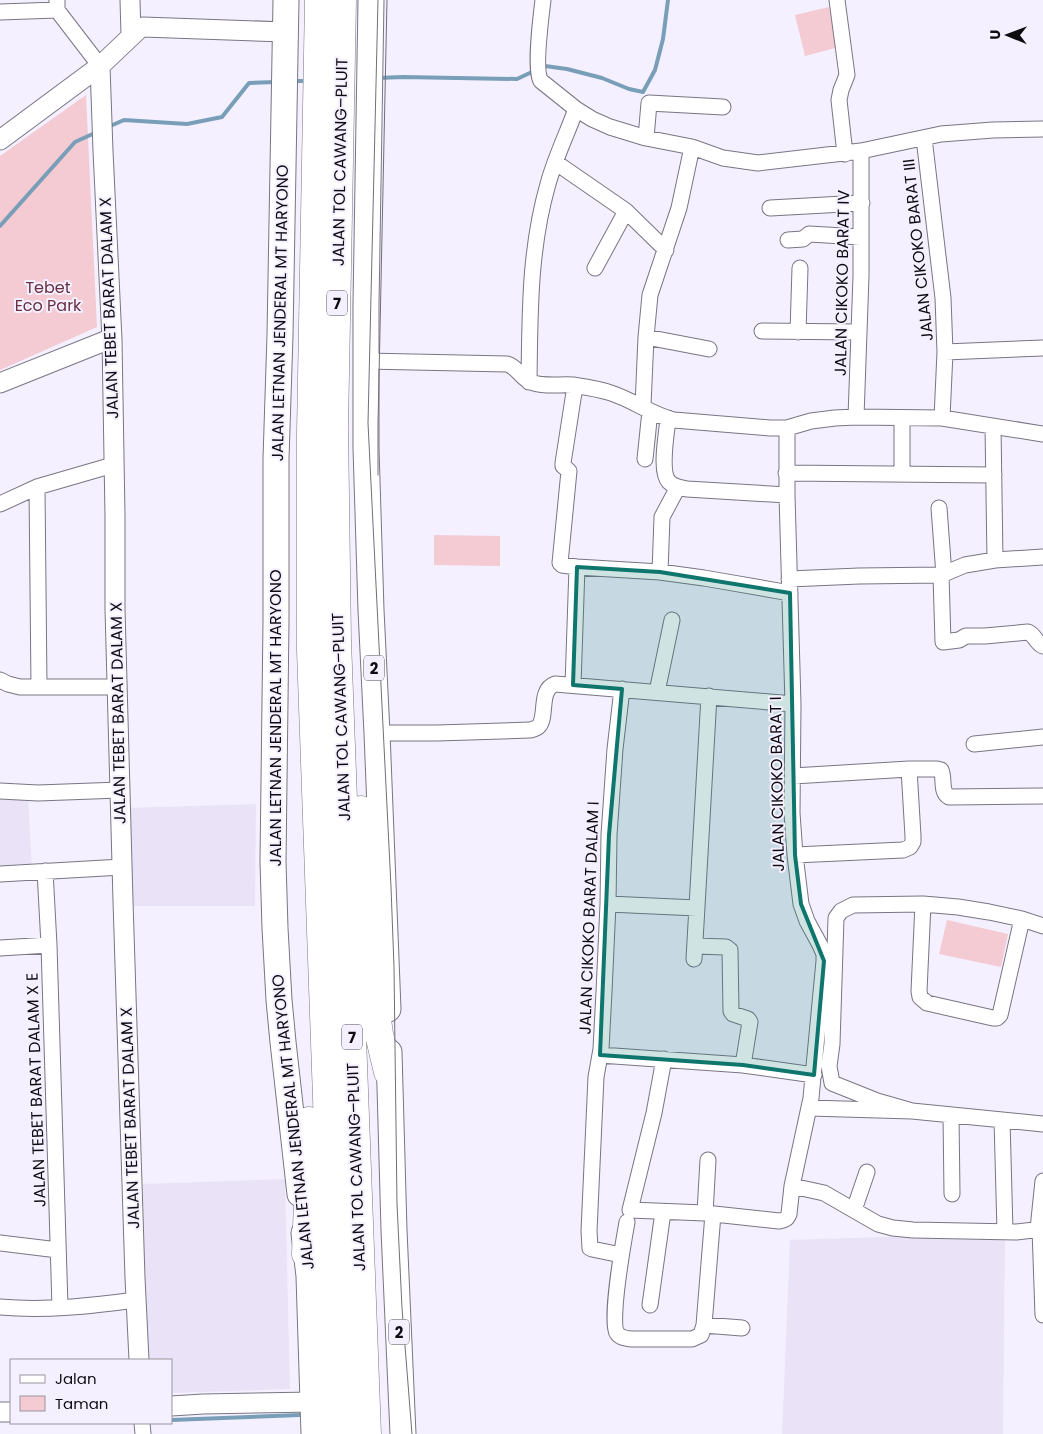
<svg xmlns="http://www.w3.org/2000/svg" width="1043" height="1434" font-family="Poppins,sans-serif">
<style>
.built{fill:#eae3f8}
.green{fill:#f4cad3}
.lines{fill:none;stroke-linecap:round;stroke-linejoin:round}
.stream{stroke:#799eb8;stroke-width:4}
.minor-casing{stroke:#797582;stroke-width:17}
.tertiary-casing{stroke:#797582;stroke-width:21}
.trunk-casing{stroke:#797582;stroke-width:27}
.motorway-casing{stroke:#797582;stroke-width:29}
.minor{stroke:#fff;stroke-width:15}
.tertiary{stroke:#fff;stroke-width:19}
.trunk{stroke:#fff;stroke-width:25}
.motorway{stroke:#fff;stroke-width:28}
.tram{stroke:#716e77;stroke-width:1}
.marked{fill:#0f766e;fill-opacity:0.2;stroke:#0f766e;stroke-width:4;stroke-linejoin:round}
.labels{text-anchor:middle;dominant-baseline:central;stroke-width:4;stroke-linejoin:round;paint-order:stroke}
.shield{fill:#f4f0ff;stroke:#535058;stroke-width:1}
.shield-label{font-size:15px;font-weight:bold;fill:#0e0c11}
.street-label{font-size:16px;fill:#0e0c11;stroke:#f4f0ff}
.park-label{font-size:16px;fill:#692f40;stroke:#f4f0ff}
</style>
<rect width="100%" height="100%" fill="#f4f0ff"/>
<!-- built -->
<path class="built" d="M 0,795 L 28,797 L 32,870 L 0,869 Z
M 256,804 L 255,906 L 127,906 L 124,808 Z
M 285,1179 L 290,1389 L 171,1393 L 171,1360 L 147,1360 L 142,1184 Z
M 1005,1233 L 1003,1434 L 782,1434 L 790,1240 Z"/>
<!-- green -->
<path class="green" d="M 829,7 L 839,47 L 805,56 L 795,15 Z
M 86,95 L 97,327 L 0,370 L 0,156 Z
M 434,535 L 500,536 L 500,566 L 434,565 Z
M 947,920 L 1008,934 L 1001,967 L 939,954 Z"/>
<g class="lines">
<!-- stream -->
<path class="stream" d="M 541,68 L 545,66 L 567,69 L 602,78 L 629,89 L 643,92 L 655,70 L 663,39 L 668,0
M 378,78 L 403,77 L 517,79 L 534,71
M 293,81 L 309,81
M 108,127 L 124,120 L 187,124 L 222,117 L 249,83 L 276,82
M 0,226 L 75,142 L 97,132
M 171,1420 L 300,1415"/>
<!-- minor casing -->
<g class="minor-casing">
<path id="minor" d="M 57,0 L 57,10 L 100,66
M 543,0 C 541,16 534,71 541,81 L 576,109 L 592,119 L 610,127 L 646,138 L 692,147 L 723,158 L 758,163 L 861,151 L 941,134 L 993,130 L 1043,129
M 837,0 L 847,75 L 841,90 L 839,100 L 845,154
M 0,12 L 57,10
M 646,138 L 649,103 L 723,107
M 924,138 L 943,298 L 945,352 L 942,418
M 555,162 L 626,211 L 666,250
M 770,208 L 862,203
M 788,240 L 803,239 L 809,234 L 861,237
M 595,268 L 626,211
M 762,331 L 858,332
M 798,332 L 800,268
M 646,337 L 709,349
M 945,352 L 1043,348
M 366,361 L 507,364 C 518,367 521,379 531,382 C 542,387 561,384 573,385 C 586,387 599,389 611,393 C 633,400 652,415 674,420 L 770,428 L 787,428 L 811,421 L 835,418 L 856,417 L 942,418 L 1043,434
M 529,382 C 530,314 529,250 548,184 C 555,158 567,134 576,109
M 575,386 L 563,463 L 563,466 L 569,471 L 560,563 L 562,565 L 577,567 L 660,572 L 704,578 L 790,593
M 643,406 L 646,337 L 650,295 L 679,208 L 692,147
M 856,417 L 861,276 L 861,151
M 668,418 C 667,433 659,471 669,482 C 674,487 681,488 687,489 L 787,495
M 993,426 L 995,560
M 645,459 L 650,411
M 786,473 L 994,475
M 902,474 L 902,418
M 37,487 L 39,687
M 0,504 L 37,487 L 113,465
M 939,508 L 944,575
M 660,572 L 662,517 L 678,487
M 941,575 L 943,642 L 959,640 L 966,636 L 985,636 L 1028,632 C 1035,635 1036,643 1043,646
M 789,579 L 859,576 L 941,575 L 965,565 L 995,560 L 1043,557
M 0,680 L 8,684 L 20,687 L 117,687
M 573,685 L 577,567
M 657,692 L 672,620
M 377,733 L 437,733 L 530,730 C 531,730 537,728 538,727 C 548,718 538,690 555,684 L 793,704
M 974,744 L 1043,737
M 793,776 L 909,769 L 937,769 L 941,770 C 945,779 940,792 949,797 L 1043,796
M 0,791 L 38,793 L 120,790
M 795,855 L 903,850 L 910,847 L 913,842 L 913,836 L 909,769
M 45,871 L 49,945 L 60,1307
M 0,874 L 122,867
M 608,904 L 697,908
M 923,904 L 919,991 L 920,997 L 927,1003 L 993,1018 L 997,1018 L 1000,1015 L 1022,919
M 695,946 L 726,947 L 730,950 L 731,1011 L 733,1014 L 748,1019 L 750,1022 L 743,1065
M 0,948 L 49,945
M 694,959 L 709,696
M 600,1055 L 743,1065 L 814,1075
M 664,1059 L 654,1113 L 630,1210 L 705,1213 L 779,1221 C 785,1220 787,1219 789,1214 L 792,1186 L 811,1098 L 824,961 L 824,954 L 820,945 L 807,921 L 801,904 L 795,855 L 792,813 L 793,704 L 787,495 L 787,428
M 809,1108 L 912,1111 L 1043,1124
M 912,1111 L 877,1101 L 832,1083 L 829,1066 L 832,1044 L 836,918 L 841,911 L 853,905 L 923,904 L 958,907 L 989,912 L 1022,919 L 1043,926
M 951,1115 L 952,1194
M 1002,1120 L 1005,1231
M 792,1186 L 824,1193 L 878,1224 L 893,1228 L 913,1230 L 1016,1232 L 1043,1229
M 854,1210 L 867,1172
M 705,1213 L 708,1160
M 627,1222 C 624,1239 609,1322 617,1333 C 620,1338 626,1338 631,1339 L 692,1339 L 701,1335 L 704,1325 L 713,1214
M 1038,1229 L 1043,1181
M 1040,1229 L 1043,1315
M 0,1243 L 58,1250
M 621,1255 L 592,1249 L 590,1248 L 589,1231 L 596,1077 L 601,1049 L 604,992 L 608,904 L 609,835 L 615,749 L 622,689
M 650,1305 L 663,1212
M 0,1307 C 45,1311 91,1306 136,1300
M 704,1325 L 742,1328
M 142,1423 L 143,1434"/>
</g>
<!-- tertiary casing -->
<g class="tertiary-casing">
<path id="tertiary" d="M 130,0 L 131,35
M 100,66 L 103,151 L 112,340 L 115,516 L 115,609 L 123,901 L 135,1278 L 139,1360
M 0,140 L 100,66 L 139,29 L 143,27 L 286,32
M 0,383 L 105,341 L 112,340
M 171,1406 L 203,1404 L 313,1402
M 0,1412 L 11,1412"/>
</g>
<!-- trunk casing -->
<g class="trunk-casing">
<path id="trunk" d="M 286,0 L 280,335 L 276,459 L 276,621 L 273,862 L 275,928 L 279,1000 L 283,1042 L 300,1194
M 371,0 L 366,305 L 366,448 L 371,610 L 377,733 L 388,1009
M 389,1052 L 394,1230 L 403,1434
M 304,1233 L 309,1276 L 314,1434"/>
</g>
<!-- motorway casing -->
<g class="motorway-casing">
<path id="motorway" d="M 319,0 L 311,433 L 311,650 L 339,1434
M 342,0 L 334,427 L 335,498 L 337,641 L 367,1434
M 361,810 L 375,1006 L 379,1034 L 388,1072
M 306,1254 L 310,1151 L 309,1121"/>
</g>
<!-- minor -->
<use href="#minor" class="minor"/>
<!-- tertiary -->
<use href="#tertiary" class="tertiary"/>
<!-- trunk -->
<use href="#trunk" class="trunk"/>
<!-- motorway -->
<use href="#motorway" class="motorway"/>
<!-- tram -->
<path class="tram" d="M 378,0 L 368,423 L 391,887 L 394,967 L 397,1204 L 402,1308 L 412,1434
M 378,475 L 378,424 L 387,0"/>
</g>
<!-- marked area -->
<path class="marked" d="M 577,567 L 660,572 L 790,593 L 795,855 L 801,904 L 824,961 L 814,1075 L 743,1065 L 600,1055 L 609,835 L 622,689 L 573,685 Z"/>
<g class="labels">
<!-- shield labels -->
<g class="shield">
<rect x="327" y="290.5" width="20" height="25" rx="4"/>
<rect x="364" y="655.5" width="20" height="25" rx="4"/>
<rect x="342" y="1024.5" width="20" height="25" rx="4"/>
<rect x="389" y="1319.5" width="20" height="25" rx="4"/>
</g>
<g class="shield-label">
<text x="337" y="303">7</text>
<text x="374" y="668">2</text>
<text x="352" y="1037">7</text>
<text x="399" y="1332">2</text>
</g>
<!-- street labels -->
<g class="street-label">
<text transform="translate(340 162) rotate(-89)">JALAN TOL CAWANG–PLUIT</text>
<text transform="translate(918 250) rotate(-96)">JALAN CIKOKO BARAT III</text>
<text transform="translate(842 283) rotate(-89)">JALAN CIKOKO BARAT IV</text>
<text transform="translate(109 308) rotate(-92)">JALAN TEBET BARAT DALAM X</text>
<text transform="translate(280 313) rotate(-89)">JALAN LETNAN JENDERAL MT HARYONO</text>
<text transform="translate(118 713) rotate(-91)">JALAN TEBET BARAT DALAM X</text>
<text transform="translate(341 717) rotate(-92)">JALAN TOL CAWANG–PLUIT</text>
<text transform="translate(275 718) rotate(-90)">JALAN LETNAN JENDERAL MT HARYONO</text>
<text transform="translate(777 784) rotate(-91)">JALAN CIKOKO BARAT I</text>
<text transform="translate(589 918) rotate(-88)">JALAN CIKOKO BARAT DALAM I</text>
<text transform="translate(36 1090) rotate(-92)">JALAN TEBET BARAT DALAM X E</text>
<text transform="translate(130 1118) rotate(-92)">JALAN TEBET BARAT DALAM X</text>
<text transform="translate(293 1122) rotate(-96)">JALAN LETNAN JENDERAL MT HARYONO</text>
<text transform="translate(356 1167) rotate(-92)">JALAN TOL CAWANG–PLUIT</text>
</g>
<!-- park labels -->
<g class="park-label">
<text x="48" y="287">Tebet<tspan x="48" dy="18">Eco Park</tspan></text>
</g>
</g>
<!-- legend -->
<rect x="10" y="1359" width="162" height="65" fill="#f4f0ff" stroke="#9895a0"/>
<rect x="20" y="1375" width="25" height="8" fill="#ffffff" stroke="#9895a0"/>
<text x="55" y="1384" font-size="15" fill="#0e0c11">Jalan</text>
<rect x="20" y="1396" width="25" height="15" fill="#f4cad3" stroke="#9895a0"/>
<text x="55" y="1409" font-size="15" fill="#0e0c11">Taman</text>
<!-- north arrow -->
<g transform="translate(1008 35) rotate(271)" stroke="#f4f0ff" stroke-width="4" paint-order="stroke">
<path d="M0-4L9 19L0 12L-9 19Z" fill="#0e0c11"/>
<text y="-8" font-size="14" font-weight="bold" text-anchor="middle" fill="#0e0c11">U</text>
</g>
</svg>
